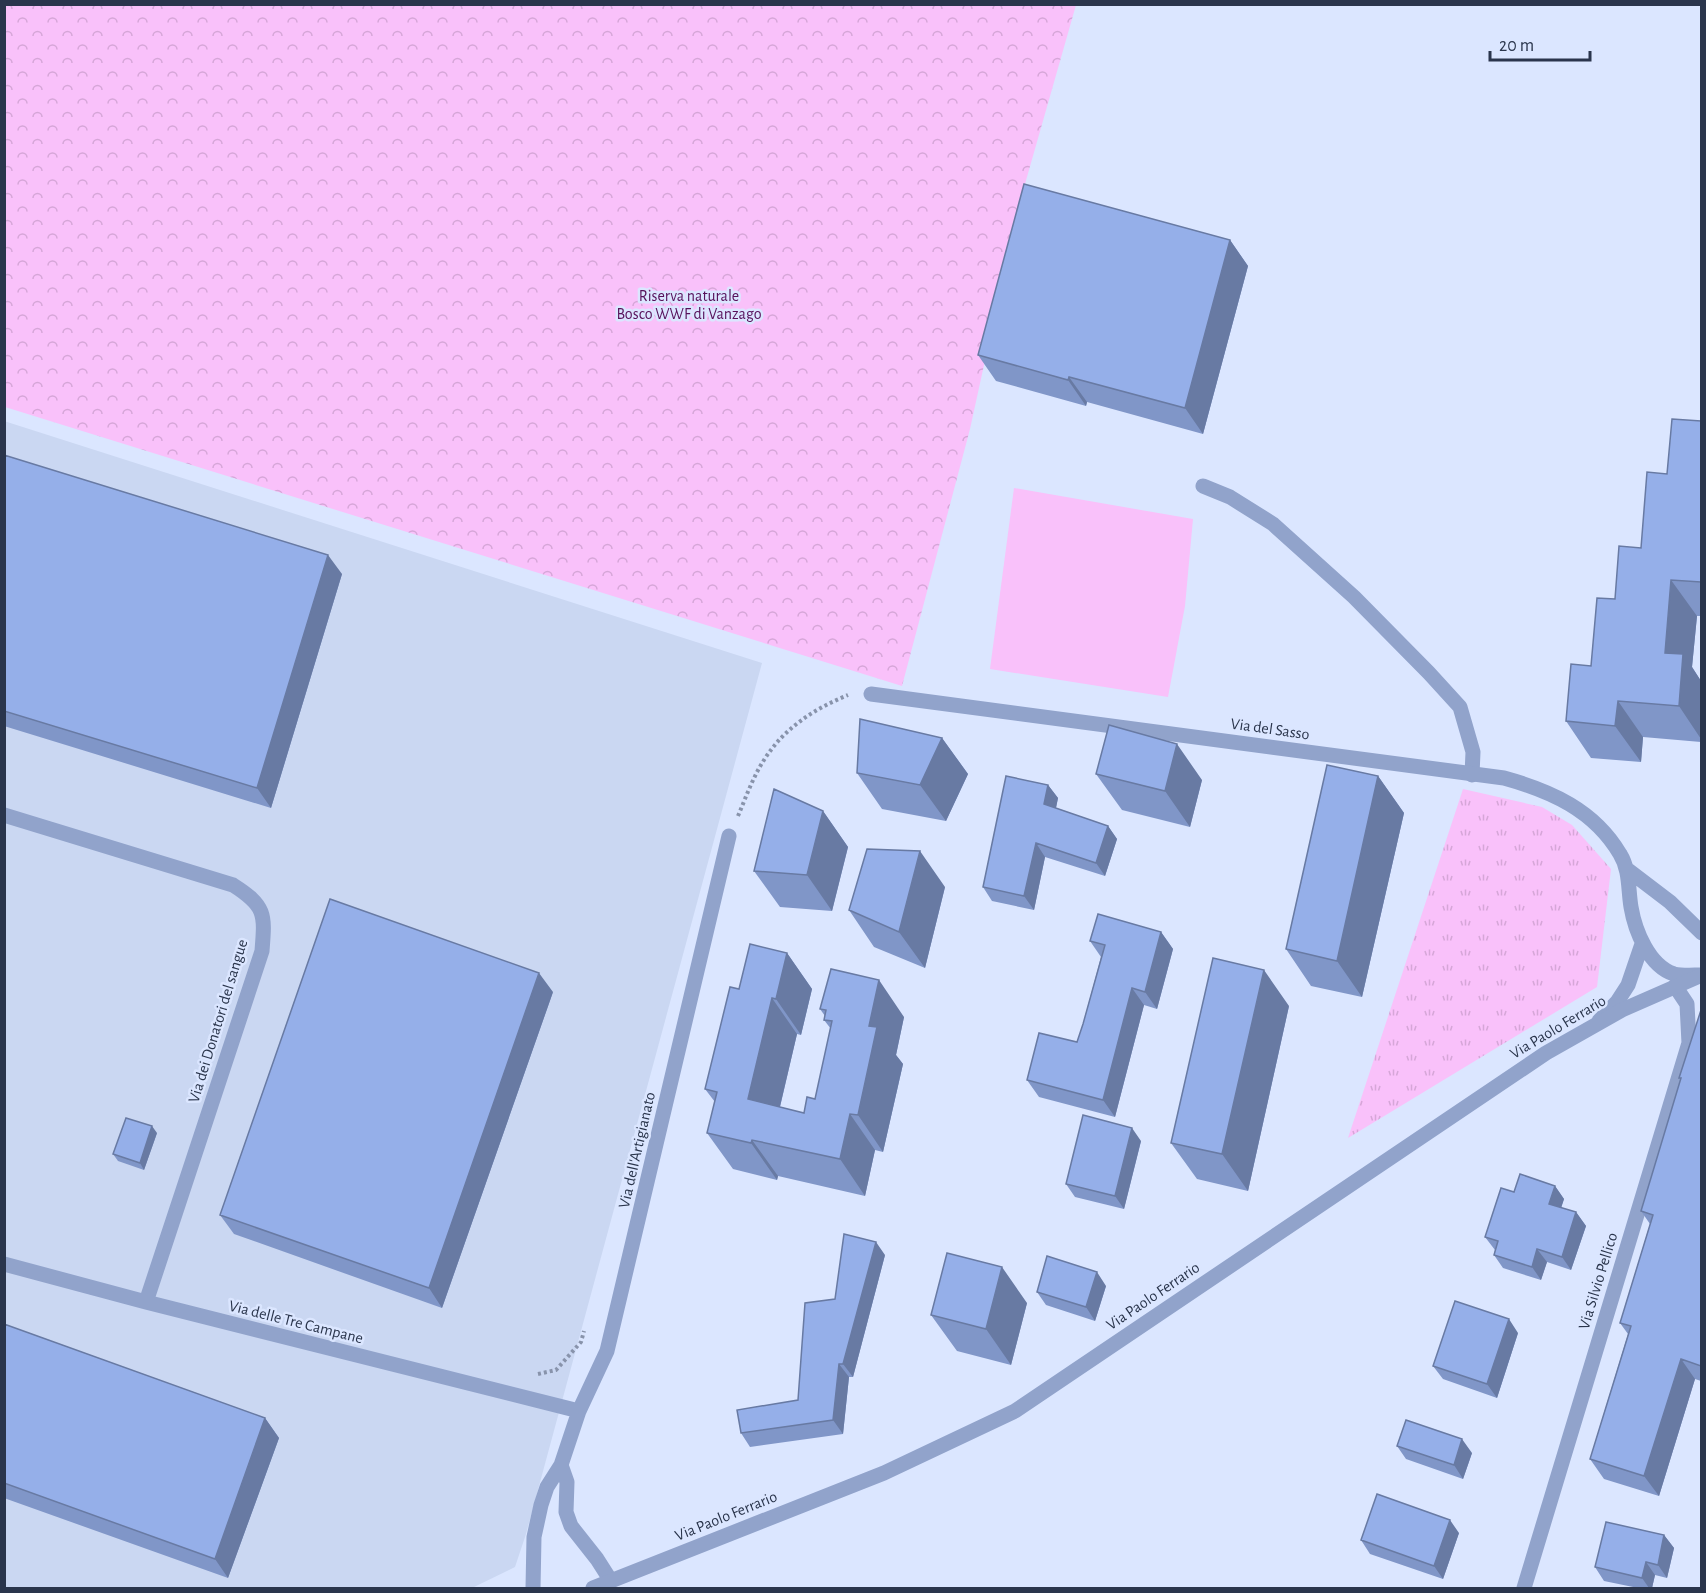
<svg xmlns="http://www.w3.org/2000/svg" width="1706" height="1593" font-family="'Alegreya Sans',sans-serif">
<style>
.built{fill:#cad7f2}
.grass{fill:url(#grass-tufts)}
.park{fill:url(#park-crowns)}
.pitch{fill:#f9c1fa}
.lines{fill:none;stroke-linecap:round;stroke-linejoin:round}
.path{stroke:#8893ab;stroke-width:4;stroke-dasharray:3 3;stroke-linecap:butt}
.service{stroke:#91a3cb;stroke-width:15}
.minor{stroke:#91a3cb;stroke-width:15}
.tertiary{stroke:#91a3cb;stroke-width:15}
.wall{fill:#8096c8}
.shaded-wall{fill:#687aa3}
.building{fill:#95afe9;stroke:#687aa3;stroke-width:1.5}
.labels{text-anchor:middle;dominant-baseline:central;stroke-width:5;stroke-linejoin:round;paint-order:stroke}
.park-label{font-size:16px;fill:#57115b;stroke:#dbe6ff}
.street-label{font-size:16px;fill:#2a354c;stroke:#dbe6ff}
</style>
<defs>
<pattern id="grass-tufts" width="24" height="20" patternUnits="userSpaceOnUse" patternTransform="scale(1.5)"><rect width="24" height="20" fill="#f9c1fa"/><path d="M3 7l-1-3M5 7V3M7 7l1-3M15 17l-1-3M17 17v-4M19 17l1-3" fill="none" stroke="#d6a6d8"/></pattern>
<pattern id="park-crowns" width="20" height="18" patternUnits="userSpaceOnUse" patternTransform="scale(1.5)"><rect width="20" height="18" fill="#f9c1fa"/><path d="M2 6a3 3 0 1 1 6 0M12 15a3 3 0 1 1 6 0" fill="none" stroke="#d6a6d8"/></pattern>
</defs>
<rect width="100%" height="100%" fill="#dbe6ff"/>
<!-- built -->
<path class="built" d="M 4,421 L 762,663 L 526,1534 L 515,1567 L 472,1588 L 5,1588 Z"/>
<!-- grass -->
<path class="grass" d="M 1463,789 L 1542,807 L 1572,825 L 1611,869 L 1597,987 L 1348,1138 Z"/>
<!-- park -->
<path class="park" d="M 4,5 L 1076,5 L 1019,205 L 970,429 L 902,686 L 5,407 Z"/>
<!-- pitch -->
<path class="pitch" d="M 1014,488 L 1193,519 L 1185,606 L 1168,697 L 990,669 Z"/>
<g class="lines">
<!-- path -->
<path class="path" d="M 738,816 C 746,797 753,777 764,760 C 784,728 814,709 848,695
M 538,1374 L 556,1370 L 581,1342 L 584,1331"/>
<!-- service -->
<path class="service" d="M 1203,486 L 1230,497 L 1273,524 L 1354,597 L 1429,673 L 1460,707 L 1473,752 L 1472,775"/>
<!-- minor -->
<path class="minor" d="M 871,694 L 1504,778 C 1551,791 1594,810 1620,854 C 1630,870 1628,889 1631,907 C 1635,931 1649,966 1674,974 C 1682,976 1693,975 1702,975
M 4,815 L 233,885 C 266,906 265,914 262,951 L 146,1302
M 1628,870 L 1670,902 L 1702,933
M 1599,1021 L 1617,1002 L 1628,985 L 1642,944
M 4,1264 L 146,1302 L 579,1411
M 561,1465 L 567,1482 L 566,1512 L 571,1526 L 597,1559 L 611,1581
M 533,1588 L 534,1537 L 541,1505 L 547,1487 L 561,1465 L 579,1411 L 607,1351 L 729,836
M 1524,1588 L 1689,1043 L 1687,1004 L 1675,986"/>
<!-- tertiary -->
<path class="tertiary" d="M 593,1588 L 884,1473 L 1015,1411 L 1546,1053 L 1622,1010 L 1702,975"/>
</g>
<!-- wall -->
<path class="wall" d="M 1230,240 L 1248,266 L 1203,434 L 1087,402 L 1086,406 L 996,381 L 978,355 Z
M 1701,419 L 1701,616 L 1697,616 L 1692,667 L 1701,681 L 1701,742 L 1643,737 L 1641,762 L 1591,758 L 1566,721 L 1591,666 L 1615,599 L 1641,548 L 1667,474 L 1701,421 Z
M 4,455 L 342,574 L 271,808 L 4,726 Z
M 942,738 L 968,774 L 946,821 L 882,809 L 857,773 Z
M 1096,774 L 1202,780 L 1190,827 L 1122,810 Z
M 1378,776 L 1404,813 L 1362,997 L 1311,986 L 1286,949 Z
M 1048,785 L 1058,798 L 1056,808 L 1108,826 L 1117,839 L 1105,876 L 1045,857 L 1034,910 L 992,901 L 983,887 Z
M 823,811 L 848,847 L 832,911 L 780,907 L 754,871 Z
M 945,887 L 925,968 L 874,947 L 849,910 Z
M 1161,932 L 1173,949 L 1157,1009 L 1144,1005 L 1115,1117 L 1039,1097 L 1027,1080 L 1077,1042 L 1083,1024 L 1101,957 L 1090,941 Z
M 787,953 L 812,989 L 801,1035 L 797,1034 L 780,1107 L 804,1113 L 815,1099 L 831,1029 L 824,1020 L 825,1016 L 820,1009 L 904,1017 L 896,1055 L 903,1064 L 883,1152 L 875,1150 L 865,1196 L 778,1176 L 777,1180 L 733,1169 L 707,1133 L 715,1102 L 705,1089 L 739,989 Z
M 553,992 L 442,1308 L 234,1234 L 220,1215 Z
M 1289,1006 L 1248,1191 L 1197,1179 L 1171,1143 Z
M 1701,1010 L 1701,1381 L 1695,1379 L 1659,1496 L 1604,1479 L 1590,1459 L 1628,1334 L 1620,1323 L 1650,1224 L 1641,1211 L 1681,1080 L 1679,1078 Z
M 157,1133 L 144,1170 L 118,1161 L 113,1154 Z
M 1141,1141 L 1124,1209 L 1075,1197 L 1066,1184 Z
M 1555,1186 L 1564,1199 L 1561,1208 L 1576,1212 L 1586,1226 L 1571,1270 L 1547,1262 L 1541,1280 L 1503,1268 L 1494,1255 L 1495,1250 L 1485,1237 L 1514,1192 Z
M 885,1255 L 853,1377 L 849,1377 L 843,1434 L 750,1447 L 741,1433 L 798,1400 L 835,1299 Z
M 1106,1286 L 1095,1321 L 1046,1305 L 1037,1292 Z
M 1027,1303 L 1011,1365 L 957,1351 L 931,1315 Z
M 4,1324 L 265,1418 L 279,1438 L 228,1578 L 4,1498 Z
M 1518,1333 L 1497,1398 L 1443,1379 L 1433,1366 Z
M 1397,1446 L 1472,1453 L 1463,1479 L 1406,1459 Z
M 1459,1533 L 1443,1579 L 1370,1554 L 1361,1540 Z
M 1664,1535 L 1674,1548 L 1667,1578 L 1655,1575 L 1652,1588 L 1638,1588 L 1604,1581 L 1595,1567 Z"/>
<!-- shaded-wall -->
<path class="shaded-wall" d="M 1230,240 L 1248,266 L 1203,434 L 1185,408 Z
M 1069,377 L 1087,402 L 1086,406 L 1068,380 Z
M 328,555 L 342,574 L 271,808 L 257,788 Z
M 1671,580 L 1697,616 L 1692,667 L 1701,681 L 1701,739 L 1679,706 L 1665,653 Z
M 1618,701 L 1643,737 L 1641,762 L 1615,726 Z
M 942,738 L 968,774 L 946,821 L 920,785 Z
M 1177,744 L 1202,780 L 1190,827 L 1165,791 Z
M 1378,776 L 1404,813 L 1362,997 L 1337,961 Z
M 1048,785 L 1058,798 L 1054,817 L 1044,804 Z
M 823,811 L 848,847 L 832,911 L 807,875 Z
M 1108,826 L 1117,839 L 1105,876 L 1096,863 Z
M 1036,843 L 1045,857 L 1034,910 L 1024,896 Z
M 920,851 L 945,887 L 925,968 L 899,932 Z
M 1161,932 L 1173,949 L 1157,1009 L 1145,992 Z
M 787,953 L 812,989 L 801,1035 L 776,999 Z
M 1264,970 L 1289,1006 L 1248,1191 L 1222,1154 Z
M 539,973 L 553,992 L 442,1308 L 429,1288 Z
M 879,980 L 904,1017 L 896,1055 L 903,1064 L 883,1152 L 858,1115 L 869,1026 Z
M 1132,988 L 1144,1005 L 1115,1117 L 1103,1100 Z
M 772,998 L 797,1034 L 773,1136 L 748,1099 Z
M 850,1114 L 875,1150 L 865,1196 L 840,1159 Z
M 152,1126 L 157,1133 L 144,1170 L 140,1163 Z
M 1132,1128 L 1141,1141 L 1124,1209 L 1115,1196 Z
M 752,1140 L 778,1176 L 777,1180 L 751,1143 Z
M 1555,1186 L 1564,1199 L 1558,1217 L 1549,1204 Z
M 1576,1212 L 1586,1226 L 1571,1270 L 1562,1257 Z
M 876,1242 L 885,1255 L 853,1377 L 843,1364 Z
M 1537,1249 L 1547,1262 L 1541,1280 L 1532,1267 Z
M 1002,1267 L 1027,1303 L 1011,1365 L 986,1329 Z
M 1097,1272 L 1106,1286 L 1095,1321 L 1086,1307 Z
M 1509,1319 L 1518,1333 L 1497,1398 L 1487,1384 Z
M 1681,1359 L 1695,1379 L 1659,1496 L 1644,1476 Z
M 839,1364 L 849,1377 L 843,1434 L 833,1420 Z
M 265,1418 L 279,1438 L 228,1578 L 215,1559 Z
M 1462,1439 L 1472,1453 L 1463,1479 L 1454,1465 Z
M 1450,1520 L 1459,1533 L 1443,1579 L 1434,1566 Z
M 1664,1535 L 1674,1548 L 1667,1578 L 1658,1565 Z
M 1646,1562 L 1655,1575 L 1652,1588 L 1649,1588 L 1642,1578 Z"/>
<!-- building -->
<path class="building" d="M 1024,184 L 1230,240 L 1185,408 L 1069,377 L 1068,380 L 978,355 Z
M 1672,419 L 1701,421 L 1701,419 L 1701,582 L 1671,580 L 1665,653 L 1683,654 L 1679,706 L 1618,701 L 1615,726 L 1566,721 L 1571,664 L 1591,666 L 1597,598 L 1615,599 L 1619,546 L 1641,548 L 1647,472 L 1667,474 Z
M 4,455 L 328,555 L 257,788 L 4,711 Z
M 860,719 L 942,738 L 920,785 L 857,773 Z
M 1109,725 L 1177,744 L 1165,791 L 1096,774 Z
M 1327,765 L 1378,776 L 1337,961 L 1286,949 Z
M 1006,776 L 1048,785 L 1044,804 L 1108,826 L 1096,863 L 1036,843 L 1024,896 L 983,887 Z
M 774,789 L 823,811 L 807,875 L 754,871 Z
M 867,849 L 920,851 L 899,932 L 849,910 Z
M 330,899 L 539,973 L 429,1288 L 220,1215 Z
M 1098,914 L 1161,932 L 1145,992 L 1132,988 L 1103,1100 L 1027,1080 L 1039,1033 L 1077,1042 L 1083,1024 L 1105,945 L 1090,941 Z
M 750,944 L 787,953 L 776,999 L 772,998 L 748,1099 L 804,1113 L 807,1097 L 815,1099 L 832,1021 L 824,1020 L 826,1010 L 820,1009 L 831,969 L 879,980 L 869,1026 L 877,1027 L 858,1115 L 850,1114 L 840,1159 L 752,1140 L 751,1143 L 707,1133 L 717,1092 L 705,1089 L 730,987 L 739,989 Z
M 1213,958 L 1264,970 L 1222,1154 L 1171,1143 Z
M 1701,1010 L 1701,1366 L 1681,1359 L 1644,1476 L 1590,1459 L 1631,1326 L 1620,1323 L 1653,1215 L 1641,1211 L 1681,1078 L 1679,1078 Z
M 1083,1115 L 1132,1128 L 1115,1196 L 1066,1184 Z
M 126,1118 L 152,1126 L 140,1163 L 113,1154 Z
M 1520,1174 L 1555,1186 L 1549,1204 L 1576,1212 L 1562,1257 L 1537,1249 L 1532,1267 L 1494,1255 L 1498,1241 L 1485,1237 L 1501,1188 L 1514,1192 Z
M 844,1234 L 876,1242 L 843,1364 L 839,1364 L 833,1420 L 741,1433 L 737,1410 L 798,1400 L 805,1303 L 835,1299 Z
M 947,1253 L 1002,1267 L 986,1329 L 931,1315 Z
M 1047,1256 L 1097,1272 L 1086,1307 L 1037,1292 Z
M 1455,1301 L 1509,1319 L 1487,1384 L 1433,1366 Z
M 4,1324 L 265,1418 L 215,1559 L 4,1483 Z
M 1406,1420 L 1462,1439 L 1454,1465 L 1397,1446 Z
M 1377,1494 L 1450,1520 L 1434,1566 L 1361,1540 Z
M 1606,1522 L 1664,1535 L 1658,1565 L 1646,1562 L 1642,1578 L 1595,1567 Z"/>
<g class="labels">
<!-- park labels -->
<g class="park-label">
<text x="689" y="296">Riserva naturale<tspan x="689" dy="18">Bosco WWF di Vanzago</tspan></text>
</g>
<!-- street labels -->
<g class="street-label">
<text transform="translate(1270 729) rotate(8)">Via del Sasso</text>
<text transform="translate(218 1021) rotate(-73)">Via dei Donatori del sangue</text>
<text transform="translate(1558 1027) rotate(-31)">Via Paolo Ferrario</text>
<text transform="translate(637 1150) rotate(-77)">Via dell'Artigianato</text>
<text transform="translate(1598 1281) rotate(-73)">Via Silvio Pellico</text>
<text transform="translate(1153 1296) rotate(-34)">Via Paolo Ferrario</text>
<text transform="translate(296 1322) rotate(14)">Via delle Tre Campane</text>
<text transform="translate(726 1516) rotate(-22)">Via Paolo Ferrario</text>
</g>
</g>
<!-- border -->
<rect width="1706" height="1593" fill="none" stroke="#2a354c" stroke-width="12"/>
<!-- scale -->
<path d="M1490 51v9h100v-9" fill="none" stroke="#2a354c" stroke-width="3"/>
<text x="1499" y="51" font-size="18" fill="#2a354c" stroke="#dbe6ff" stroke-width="4.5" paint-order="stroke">20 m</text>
</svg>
